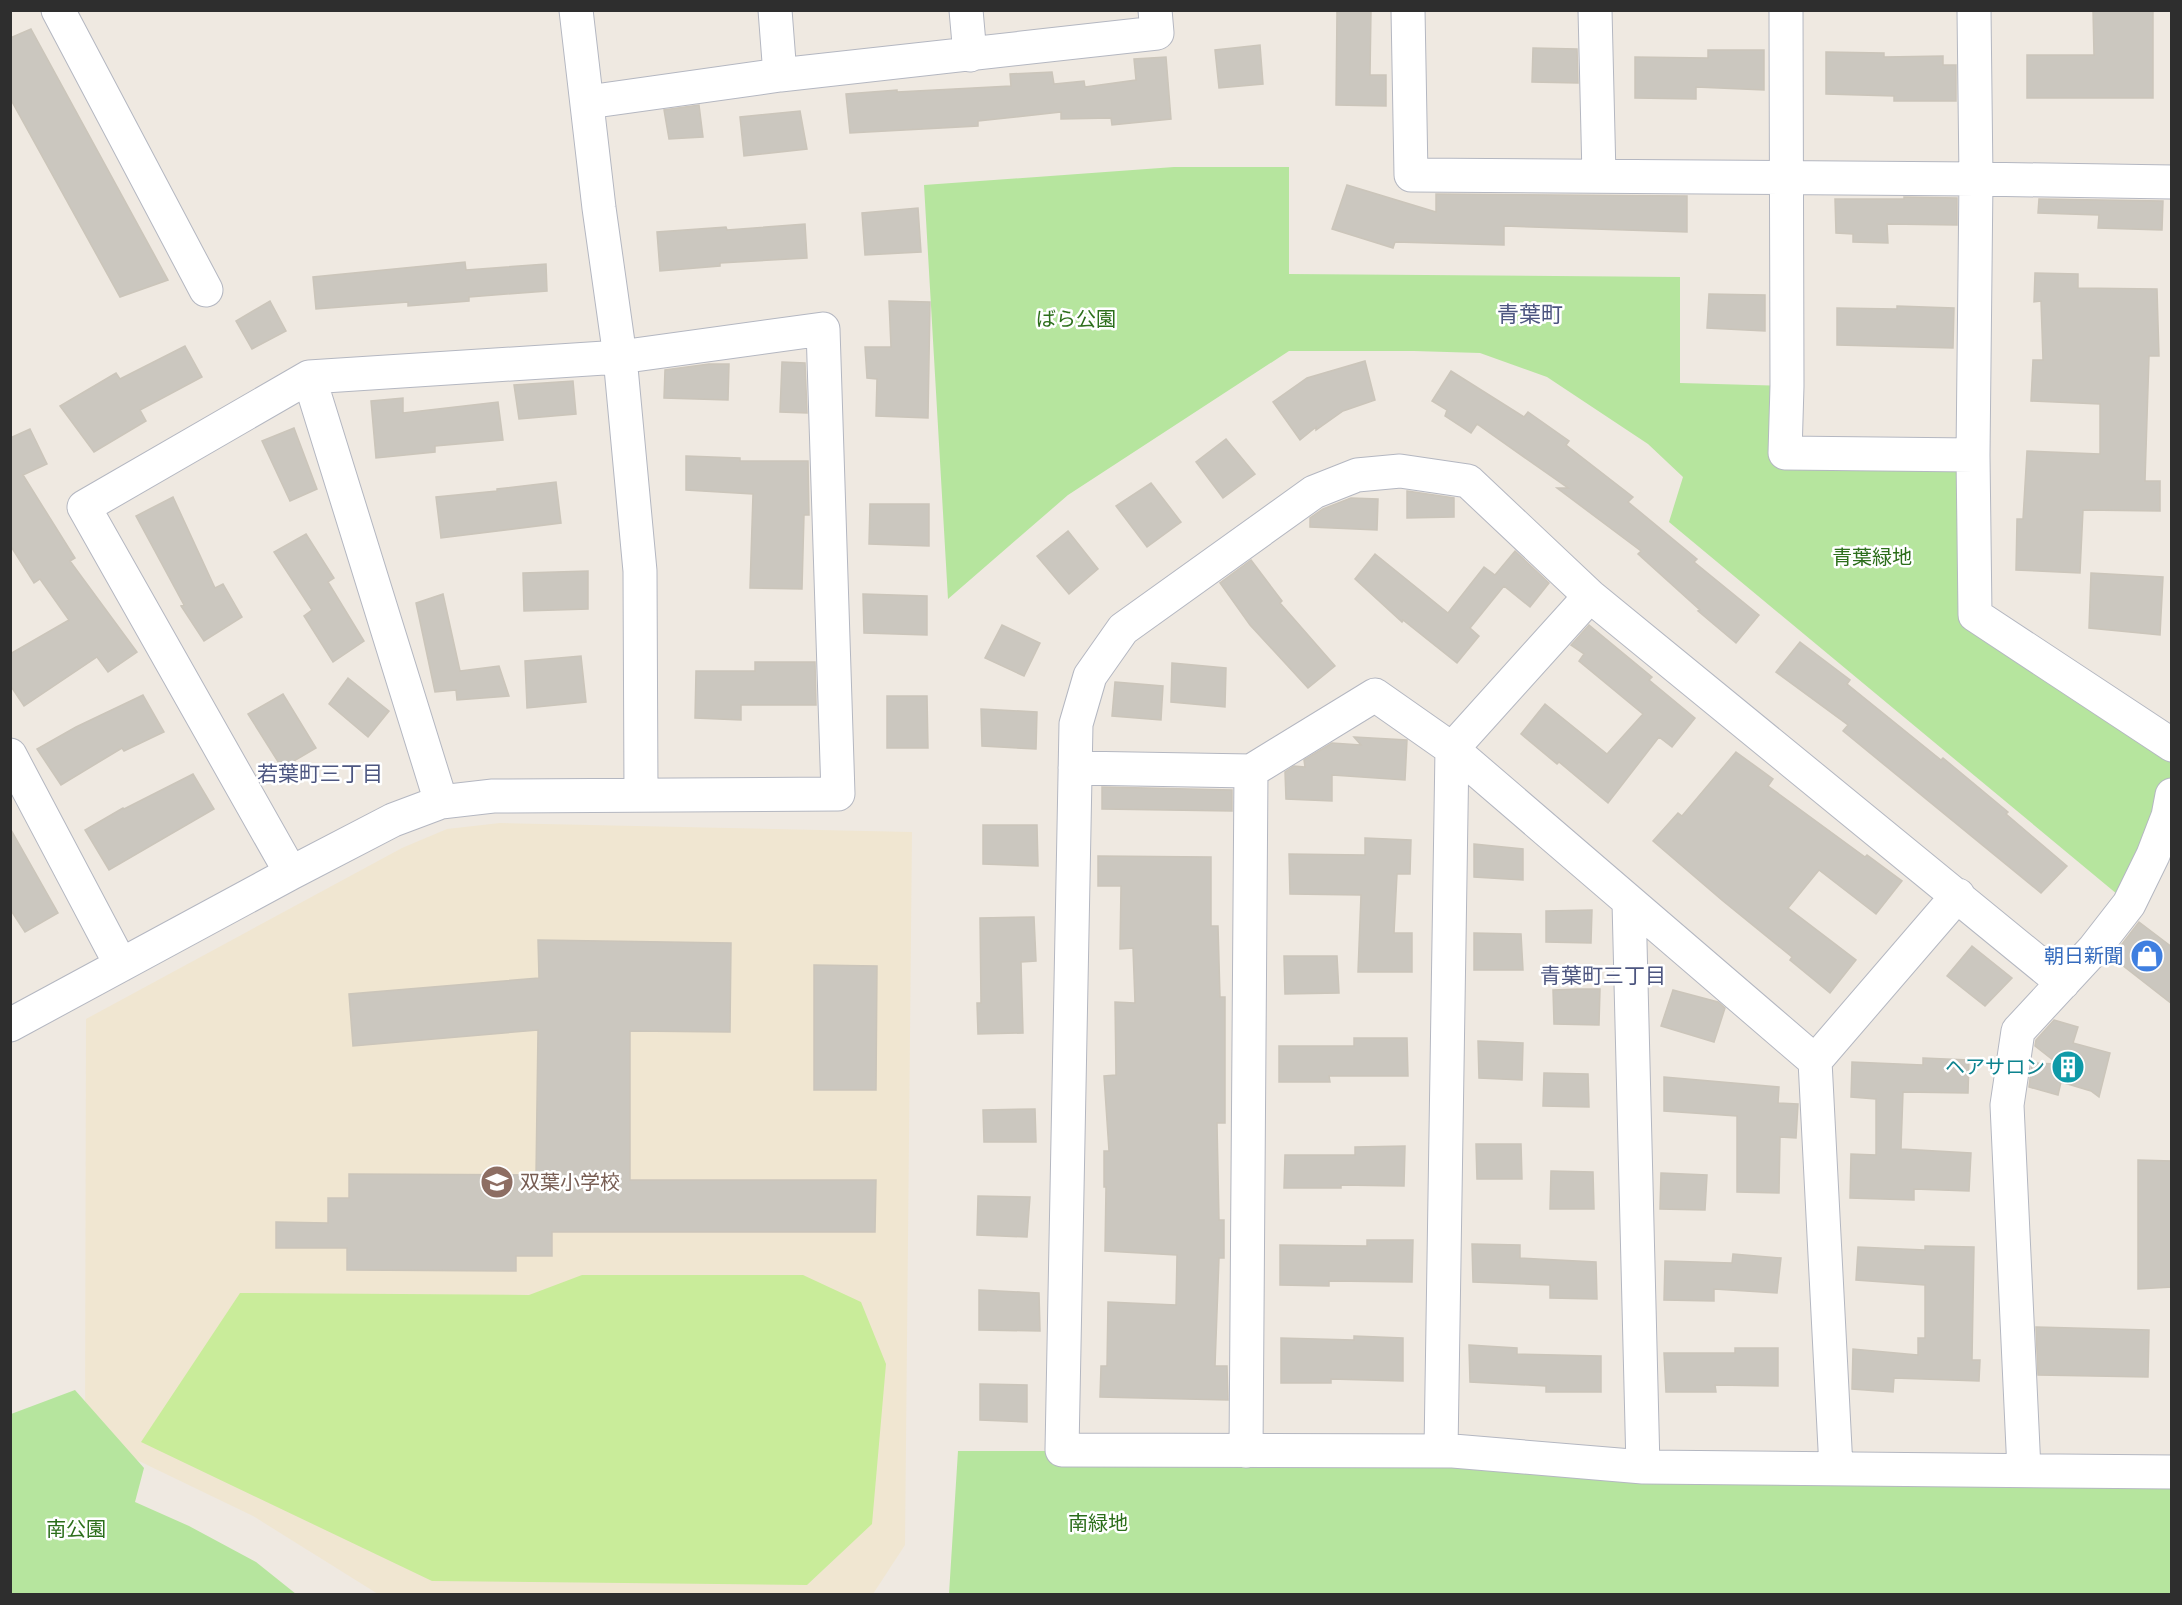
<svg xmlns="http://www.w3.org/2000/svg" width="2182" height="1605" font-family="Arial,'Noto Sans JP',sans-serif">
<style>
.education{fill:#f0e6d1}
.green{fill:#b6e59e}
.pitch{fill:#c9ec9a}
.building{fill:#cbc7bf;stroke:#cbc5ba;stroke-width:1.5}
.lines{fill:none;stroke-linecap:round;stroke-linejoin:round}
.minor-casing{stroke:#b4b7c1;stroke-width:35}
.minor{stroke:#fff;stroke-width:33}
.labels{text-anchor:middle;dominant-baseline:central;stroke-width:5;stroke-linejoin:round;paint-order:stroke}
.park-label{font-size:20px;fill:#2c6e1b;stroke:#fff}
.shop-label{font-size:20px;fill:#366cbe;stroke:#fff;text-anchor:end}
.culture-label{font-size:20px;fill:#0d838f;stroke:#fff;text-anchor:end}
.education-label{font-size:20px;fill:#785e54;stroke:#fff;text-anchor:start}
.neighbourhood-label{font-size:21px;fill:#4d5680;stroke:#fff}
.quarter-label{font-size:22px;fill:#4d5680;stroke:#fff}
</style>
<rect width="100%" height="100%" fill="#efe9e1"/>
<!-- education -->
<path class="education" d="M 500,823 L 912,832 L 905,1545 L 873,1594 L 378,1594 L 253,1516 L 85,1435 L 86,1019 L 402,848 L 447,829 Z"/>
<!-- green -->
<path class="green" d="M 1174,167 L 1289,167 L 1289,274 L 1680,277 L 1680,383 L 1787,386 L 1785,435 L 1973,455 L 1975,615 L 2171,745 L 2172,795 L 2129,904 L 1669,522 L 1683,477 L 1648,444 L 1547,377 L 1480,353 L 1414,351 L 1289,351 L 1068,495 L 948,599 L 924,185 Z
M 75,1390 L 144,1468 L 135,1502 L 189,1526 L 256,1562 L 296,1594 L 11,1594 L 11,1414 Z
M 958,1451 L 1246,1451 L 2171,1472 L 2171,1594 L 949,1594 Z"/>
<!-- pitch -->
<path class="pitch" d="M 582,1275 L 803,1275 L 861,1302 L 886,1364 L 872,1524 L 807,1585 L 432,1581 L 141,1442 L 240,1293 L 529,1295 Z"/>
<!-- building -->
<path class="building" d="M 1337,10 L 1371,10 L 1370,75 L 1386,75 L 1386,106 L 1336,105 Z
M 2093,10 L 2153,10 L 2153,98 L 2027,98 L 2027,55 L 2094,55 Z
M 31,29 L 168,280 L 120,297 L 10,98 L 10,38 Z
M 1260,45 L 1263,84 L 1219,88 L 1215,50 Z
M 1533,48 L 1577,49 L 1578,83 L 1532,82 Z
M 1708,50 L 1764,50 L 1764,90 L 1696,87 L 1696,99 L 1635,98 L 1635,57 L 1708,58 Z
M 1826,52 L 1884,53 L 1884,57 L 1943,56 L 1943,65 L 1956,65 L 1956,101 L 1894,101 L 1894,96 L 1826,94 Z
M 1166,57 L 1171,119 L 1112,125 L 1111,118 L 1061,119 L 1061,112 L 978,121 L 978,126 L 850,133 L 846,94 L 897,90 L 897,92 L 1011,86 L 1010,74 L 1052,72 L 1054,84 L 1084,81 L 1085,87 L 1136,80 L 1134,59 Z
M 699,105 L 703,137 L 669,139 L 664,110 Z
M 800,111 L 807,149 L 744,156 L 740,117 Z
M 1347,185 L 1436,212 L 1436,194 L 1687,196 L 1687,232 L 1504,226 L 1504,245 L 1395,242 L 1393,248 L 1332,229 Z
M 1904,197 L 1957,198 L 1957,225 L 1887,224 L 1888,243 L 1853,242 L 1853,234 L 1836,233 L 1835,199 L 1904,199 Z
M 2039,199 L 2163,201 L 2162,230 L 2098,228 L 2099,215 L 2038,213 Z
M 918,208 L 921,252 L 865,255 L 862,213 Z
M 805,224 L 807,258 L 720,263 L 720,266 L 660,271 L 657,232 L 726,227 L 727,230 Z
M 465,262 L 466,270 L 546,264 L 547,291 L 469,297 L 469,301 L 408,306 L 408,302 L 316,309 L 313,277 Z
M 2035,273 L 2078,274 L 2078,288 L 2157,289 L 2159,356 L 2149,356 L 2145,481 L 2160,481 L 2160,511 L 2083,510 L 2080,573 L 2016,570 L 2017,519 L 2023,519 L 2027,451 L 2100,454 L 2100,404 L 2031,401 L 2033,360 L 2043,360 L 2041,301 L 2034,302 Z
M 1709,294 L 1765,295 L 1765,331 L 1707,328 Z
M 270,301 L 286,331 L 252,349 L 236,321 Z
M 889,301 L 930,302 L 928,418 L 876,416 L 877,379 L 867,378 L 865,347 L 891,347 Z
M 1897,306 L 1954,308 L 1953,348 L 1837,345 L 1837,308 L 1897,309 Z
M 185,346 L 202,377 L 140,410 L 146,421 L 94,452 L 60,406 L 116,373 L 120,379 Z
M 1365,361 L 1375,400 L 1343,411 L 1316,430 L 1316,427 L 1300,440 L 1273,402 L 1307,378 Z
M 782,362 L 805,363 L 807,413 L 780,412 Z
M 709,364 L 729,364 L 728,400 L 664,398 L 665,370 Z
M 1451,371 L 1524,417 L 1528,412 L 1569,441 L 1566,445 L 1633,497 L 1628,502 L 1697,559 L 1694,562 L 1759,615 L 1736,643 L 1698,611 L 1700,610 L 1638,554 L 1641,551 L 1557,488 L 1568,488 L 1477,424 L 1471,433 L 1445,416 L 1447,410 L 1432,401 Z
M 573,381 L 576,414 L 519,419 L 514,385 Z
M 403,398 L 403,413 L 498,402 L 503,440 L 435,446 L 435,452 L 376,458 L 371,401 Z
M 294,428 L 317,489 L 290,501 L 262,441 Z
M 30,429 L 47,464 L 23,475 L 75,558 L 70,561 L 137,652 L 108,672 L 97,657 L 24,706 L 10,685 L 10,654 L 69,620 L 40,579 L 34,583 L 10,545 L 10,438 Z
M 1226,439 L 1255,474 L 1223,498 L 1196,462 Z
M 686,456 L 740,458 L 740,461 L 808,461 L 809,515 L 804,515 L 802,589 L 750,588 L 753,494 L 686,490 Z
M 556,482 L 561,523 L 441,538 L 436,497 L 497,491 L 497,489 Z
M 1151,483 L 1181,522 L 1147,547 L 1116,506 Z
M 1407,491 L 1454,498 L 1454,517 L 1407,518 Z
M 173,497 L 215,588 L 223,584 L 242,617 L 204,641 L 181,606 L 184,605 L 136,516 Z
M 1351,498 L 1378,499 L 1377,530 L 1310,527 L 1310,518 L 1323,509 Z
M 870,504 L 929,504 L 929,546 L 869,544 Z
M 1068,531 L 1098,569 L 1069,594 L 1037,556 Z
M 306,534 L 334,578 L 328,582 L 364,641 L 333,662 L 304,616 L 312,610 L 274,552 Z
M 1515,551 L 1549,583 L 1530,607 L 1504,586 L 1470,628 L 1479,636 L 1457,663 L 1403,620 L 1402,622 L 1355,579 L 1375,554 L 1448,613 L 1484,567 L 1495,575 Z
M 1251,560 L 1282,601 L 1280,603 L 1335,666 L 1308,688 L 1250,625 L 1220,583 Z
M 588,571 L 588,609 L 524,611 L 523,573 Z
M 2091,573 L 2163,577 L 2160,635 L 2089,628 Z
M 443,594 L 460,671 L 499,666 L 509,696 L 457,700 L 456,690 L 435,692 L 416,603 Z
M 863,594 L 927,596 L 927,635 L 864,633 Z
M 1002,625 L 1040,643 L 1024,676 L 985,658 Z
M 1589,625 L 1652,677 L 1649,680 L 1695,718 L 1672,747 L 1659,737 L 1608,803 L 1559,762 L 1557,764 L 1521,734 L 1545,704 L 1607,754 L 1643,714 L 1579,661 L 1584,654 L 1571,645 Z
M 1800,642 L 1850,680 L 1847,684 L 1941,760 L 1943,758 L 2008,812 L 2006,814 L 2067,866 L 2041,893 L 1843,731 L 1848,725 L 1776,672 Z
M 581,656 L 586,702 L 527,708 L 525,661 Z
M 755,662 L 815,662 L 816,705 L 741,705 L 741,720 L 695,718 L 696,671 L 755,671 Z
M 1172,663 L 1226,668 L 1225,707 L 1171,702 Z
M 348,678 L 389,711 L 368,737 L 329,704 Z
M 1115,682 L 1163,686 L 1161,720 L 1112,716 Z
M 283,694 L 316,748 L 282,768 L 248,714 Z
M 143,695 L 164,732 L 124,751 L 122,748 L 61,785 L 37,749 L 76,727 Z
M 887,696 L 927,696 L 928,748 L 887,748 Z
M 981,709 L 1037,712 L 1036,749 L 982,746 Z
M 1354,737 L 1407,740 L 1405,780 L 1332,775 L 1332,801 L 1286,799 L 1285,772 L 1294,766 L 1305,767 L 1304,760 L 1332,743 L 1361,745 Z
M 1736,752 L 1773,779 L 1768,786 L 1865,857 L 1867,855 L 1902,881 L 1876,914 L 1819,870 L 1788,908 L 1856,960 L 1830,993 L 1790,960 L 1792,957 L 1723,901 L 1653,841 L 1678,813 L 1682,816 Z
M 193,774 L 214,809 L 109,870 L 85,830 L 123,808 L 124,809 Z
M 1102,787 L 1232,790 L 1232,811 L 1102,809 Z
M 983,825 L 1037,825 L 1038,866 L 983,864 Z
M 10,828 L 58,913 L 25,932 L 10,909 Z
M 1365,838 L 1411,840 L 1410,874 L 1397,874 L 1394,933 L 1412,933 L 1412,972 L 1358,972 L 1361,895 L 1290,894 L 1289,854 L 1365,855 Z
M 1474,844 L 1523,849 L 1523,880 L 1474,877 Z
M 1098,856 L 1211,857 L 1211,926 L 1218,926 L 1220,997 L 1225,997 L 1225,1123 L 1217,1123 L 1219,1220 L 1224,1220 L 1224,1258 L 1219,1258 L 1215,1366 L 1227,1366 L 1228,1400 L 1100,1397 L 1101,1366 L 1107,1366 L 1108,1302 L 1176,1305 L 1177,1255 L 1105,1251 L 1106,1187 L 1104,1187 L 1104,1151 L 1109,1151 L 1104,1076 L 1116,1075 L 1115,1002 L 1135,1003 L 1133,948 L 1120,949 L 1121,886 L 1098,886 Z
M 1592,910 L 1591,943 L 1546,942 L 1546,911 Z
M 1034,917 L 1036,961 L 1021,962 L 1023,1033 L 978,1034 L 977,1003 L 981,1003 L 980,918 Z
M 2139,922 L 2172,947 L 2172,1004 L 2112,957 Z
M 1474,933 L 1521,934 L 1523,970 L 1474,970 Z
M 538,940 L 731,943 L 730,1032 L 630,1031 L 630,1180 L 876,1180 L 875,1232 L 552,1232 L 552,1256 L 516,1256 L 516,1271 L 347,1270 L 347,1248 L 276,1248 L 276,1222 L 328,1223 L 328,1198 L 349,1198 L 349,1174 L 536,1175 L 538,1030 L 353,1046 L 349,994 L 539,978 Z
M 1972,946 L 2012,978 L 1985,1006 L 1947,976 Z
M 1284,956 L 1337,956 L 1339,993 L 1285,994 Z
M 814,965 L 877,966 L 876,1090 L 814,1090 Z
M 1578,989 L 1600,989 L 1599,1025 L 1554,1024 L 1553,990 Z
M 1673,990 L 1718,1002 L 1725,1008 L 1714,1042 L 1661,1026 Z
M 2054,1020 L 2078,1027 L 2073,1043 L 2110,1053 L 2099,1097 L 2091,1091 L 2061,1082 L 2058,1095 L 2029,1087 L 2032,1063 L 2058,1064 L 2035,1046 L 2036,1040 Z
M 1354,1038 L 1407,1038 L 1408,1076 L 1329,1076 L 1330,1082 L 1279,1082 L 1279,1046 L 1354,1046 Z
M 1478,1041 L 1523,1043 L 1522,1080 L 1479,1078 Z
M 1923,1058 L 1969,1060 L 1968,1093 L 1903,1092 L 1901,1149 L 1971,1153 L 1969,1191 L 1914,1189 L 1914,1200 L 1850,1198 L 1851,1154 L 1876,1155 L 1876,1099 L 1851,1097 L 1852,1062 L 1923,1065 Z
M 1544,1073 L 1588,1074 L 1589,1107 L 1543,1106 Z
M 1664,1077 L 1779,1087 L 1778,1103 L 1798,1104 L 1796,1138 L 1780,1137 L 1779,1193 L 1737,1192 L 1737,1116 L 1664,1111 Z
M 1035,1109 L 1036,1142 L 984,1142 L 983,1110 Z
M 1476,1144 L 1521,1144 L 1522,1179 L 1477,1179 Z
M 1405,1146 L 1404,1186 L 1341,1185 L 1341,1188 L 1284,1188 L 1285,1155 L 1355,1155 L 1355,1147 Z
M 2138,1160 L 2172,1161 L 2172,1287 L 2138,1289 Z
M 1551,1171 L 1593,1172 L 1594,1209 L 1550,1209 Z
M 1661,1173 L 1707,1175 L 1705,1210 L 1660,1209 Z
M 978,1196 L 1030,1197 L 1027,1237 L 977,1235 Z
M 1367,1240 L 1413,1240 L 1412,1282 L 1329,1281 L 1329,1286 L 1280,1285 L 1280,1245 L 1367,1246 Z
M 1472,1244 L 1520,1245 L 1520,1258 L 1596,1262 L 1597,1299 L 1550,1298 L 1550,1285 L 1473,1282 Z
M 1925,1246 L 1974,1247 L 1972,1360 L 1980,1360 L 1979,1381 L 1894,1378 L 1893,1392 L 1852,1389 L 1853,1349 L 1918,1355 L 1918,1338 L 1925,1338 L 1925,1285 L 1856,1280 L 1858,1247 L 1925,1250 Z
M 1733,1254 L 1781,1258 L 1777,1293 L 1714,1289 L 1714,1301 L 1664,1300 L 1665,1261 L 1732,1263 Z
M 979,1290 L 1039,1293 L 1040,1331 L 979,1330 Z
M 2036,1327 L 2149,1330 L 2148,1377 L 2038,1375 Z
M 1354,1336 L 1403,1338 L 1403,1381 L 1331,1379 L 1331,1383 L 1281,1383 L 1281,1338 L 1354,1340 Z
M 1469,1345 L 1517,1348 L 1517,1354 L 1601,1356 L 1601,1392 L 1546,1392 L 1546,1386 L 1470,1382 Z
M 1735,1348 L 1778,1348 L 1778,1386 L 1715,1385 L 1716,1392 L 1666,1392 L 1664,1353 L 1735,1353 Z
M 980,1384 L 1027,1385 L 1027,1422 L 980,1420 Z"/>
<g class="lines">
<!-- minor casing -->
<g class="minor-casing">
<path id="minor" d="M 58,10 L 206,290
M 576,10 L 599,208 L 620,357 L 640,571 L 641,794
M 775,10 L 780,75
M 966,10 L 970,55
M 1408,10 L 1411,175 L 1976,179 L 2172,182
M 1595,10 L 1599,176
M 1786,10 L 1787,386 L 1785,453 L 1973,455 L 1976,179 L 1974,10
M 588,102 L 780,75 L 1157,33 L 1155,10
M 309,377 L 441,802
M 1973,455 L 1975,615 L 2172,745
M 10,755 L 121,965
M 1075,768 L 1251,771 L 1375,695 L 1452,749 L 1815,1061
M 1629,902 L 1643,1467
M 2063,983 L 1590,596 L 1468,481 L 1400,471 L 1357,475 L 1314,492 L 1123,629 L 1090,676 L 1076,724 L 1062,1450 L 1453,1451 L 1643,1467 L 2172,1472
M 10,1025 L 291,873 L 393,820 L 441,802 L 493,796 L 838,794 L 823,329 L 620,357 L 309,377 L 84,507 L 291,873
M 1246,1451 L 1251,771
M 1441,1451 L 1452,749 L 1590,596
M 1836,1468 L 1815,1061 L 1958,895
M 2024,1470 L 2007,1105 L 2018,1031 L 2094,949 L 2129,904 L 2153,855 L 2168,816 L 2172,795"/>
</g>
<!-- minor -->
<use href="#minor" class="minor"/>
</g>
<!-- icons -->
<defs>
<g id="shop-disc" transform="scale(1.725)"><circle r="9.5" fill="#3f7fe0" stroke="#fff"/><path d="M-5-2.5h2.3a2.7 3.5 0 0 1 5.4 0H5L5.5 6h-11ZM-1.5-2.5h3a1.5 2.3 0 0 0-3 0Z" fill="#fff"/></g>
<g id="building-disc" transform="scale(1.725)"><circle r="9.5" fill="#0f9aa8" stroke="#fff"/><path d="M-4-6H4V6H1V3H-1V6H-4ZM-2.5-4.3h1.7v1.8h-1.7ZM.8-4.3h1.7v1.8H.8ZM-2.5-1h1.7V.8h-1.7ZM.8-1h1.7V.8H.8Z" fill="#fff"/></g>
<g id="school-disc" transform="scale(1.725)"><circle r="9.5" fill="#8d6e63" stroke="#fff"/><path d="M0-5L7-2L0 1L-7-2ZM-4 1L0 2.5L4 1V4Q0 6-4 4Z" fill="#fff"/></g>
</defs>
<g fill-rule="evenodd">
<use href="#shop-disc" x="2147" y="956"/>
<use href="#building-disc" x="2068" y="1067"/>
<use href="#school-disc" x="497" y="1182"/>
</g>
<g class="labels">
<!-- park labels -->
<g class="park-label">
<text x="1076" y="319">ばら公園</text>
<text x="1872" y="557">青葉緑地</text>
<text x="1098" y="1523">南緑地</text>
<text x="76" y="1529">南公園</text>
</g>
<!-- shop labels -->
<g class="shop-label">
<text x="2124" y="956">朝日新聞</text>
</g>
<!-- culture labels -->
<g class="culture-label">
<text x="2045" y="1067">ヘアサロン</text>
</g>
<!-- education labels -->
<g class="education-label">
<text x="520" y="1182">双葉小学校</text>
</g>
<!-- neighbourhood labels -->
<g class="neighbourhood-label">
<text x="320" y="773">若葉町三丁目</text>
<text x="1603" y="975">青葉町三丁目</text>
</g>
<!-- quarter labels -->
<g class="quarter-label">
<text x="1530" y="314">青葉町</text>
</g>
</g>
<!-- border -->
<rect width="2182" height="1605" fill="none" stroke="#2e2e2e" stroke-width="24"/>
</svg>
